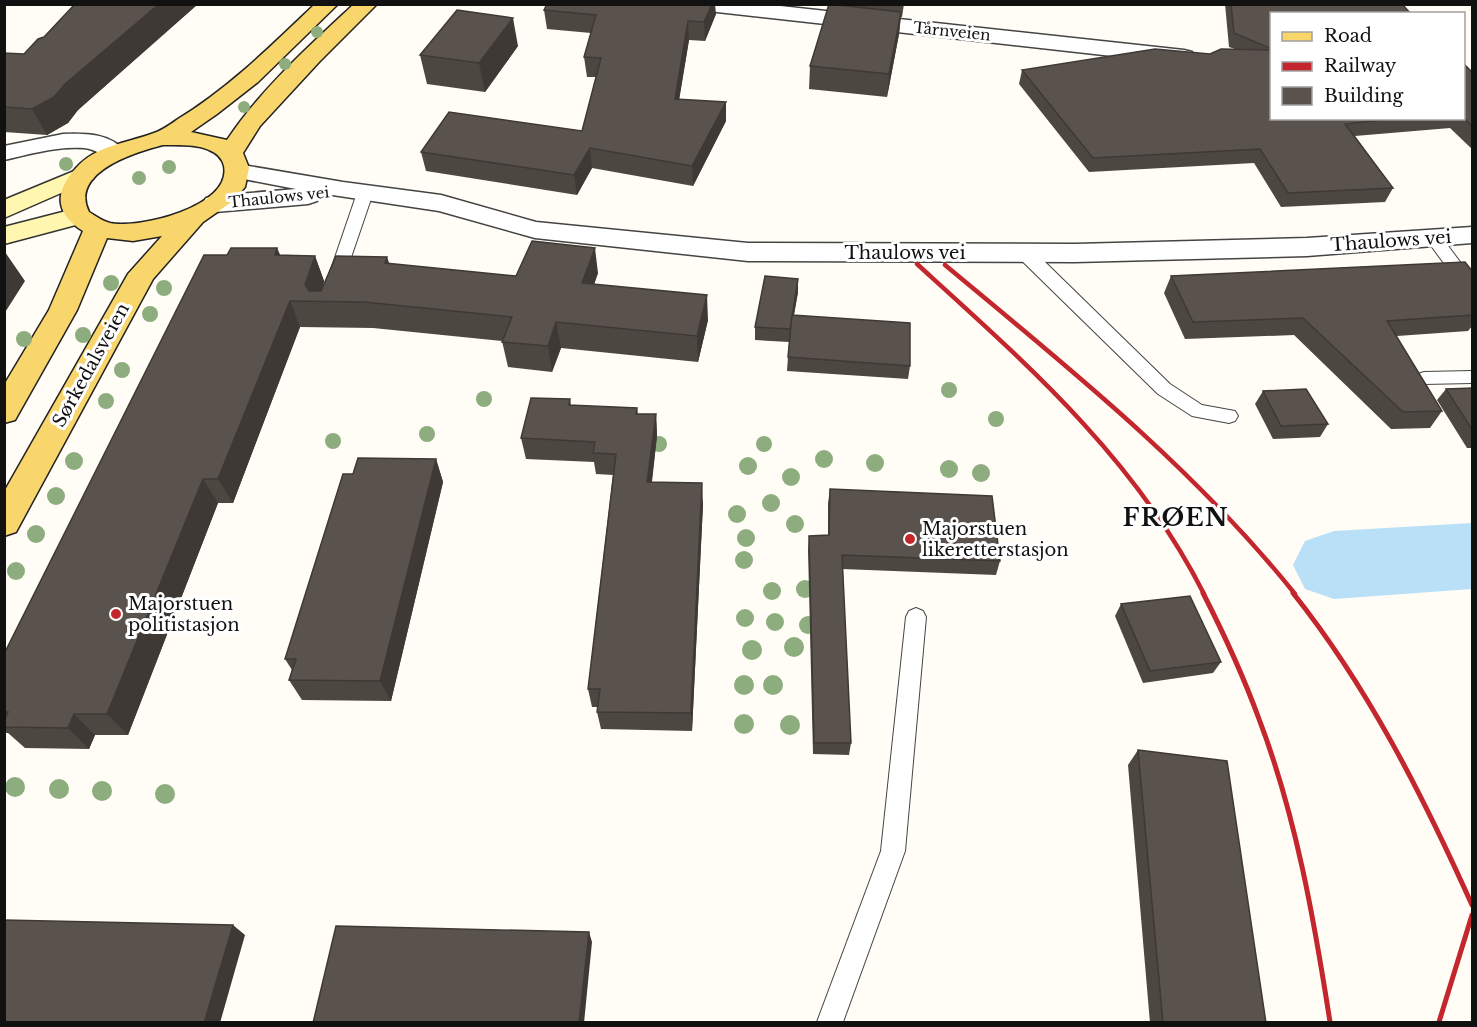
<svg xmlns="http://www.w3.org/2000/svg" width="1477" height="1027" font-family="'Libre Baskerville',serif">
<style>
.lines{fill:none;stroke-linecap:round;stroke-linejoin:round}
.river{fill:#b9e0f7;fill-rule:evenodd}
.lane-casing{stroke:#444;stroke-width:2}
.street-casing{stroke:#444;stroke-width:3}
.secondary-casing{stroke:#333;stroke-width:3}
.primary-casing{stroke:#222;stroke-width:3}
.lane{fill:#fff;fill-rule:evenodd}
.street{fill:#fff;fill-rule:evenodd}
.secondary{fill:#fff6b0;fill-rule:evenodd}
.primary{fill:#f9d66b;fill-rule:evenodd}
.rail-far1{stroke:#c4262e;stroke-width:4.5}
.rail{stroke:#c4262e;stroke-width:5}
.tree{fill:#8dad7f}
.wall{fill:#4d4742}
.shaded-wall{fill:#3f3936}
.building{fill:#5a524d;stroke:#3f3936;stroke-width:1.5}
.poi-dot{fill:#c4262e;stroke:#fff;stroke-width:2}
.labels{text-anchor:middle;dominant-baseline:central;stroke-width:6;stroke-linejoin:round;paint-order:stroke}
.far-street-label{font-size:15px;fill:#111;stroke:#fff}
.street-label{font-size:18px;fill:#111;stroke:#fff}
.poi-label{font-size:18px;fill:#111;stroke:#fff;text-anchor:start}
.district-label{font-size:24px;font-weight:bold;letter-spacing:1.5px;fill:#111;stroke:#fff}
</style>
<rect width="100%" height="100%" fill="#fffdf5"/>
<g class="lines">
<!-- river -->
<path class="river" d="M 1472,523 L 1472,589 L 1334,599 L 1305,589 L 1293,565 L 1305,541 L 1334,531 Z"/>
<!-- lane casing -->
<g class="lane-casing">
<path id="lane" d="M 365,188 L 373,193 L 343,281 L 341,285 L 329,285 L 327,281 L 357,193 Z
M 1434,234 L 1440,235 L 1472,278 L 1472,294 L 1466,293 L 1426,239 Z
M 1024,248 L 1030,249 L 1045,262 L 1170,384 L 1202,405 L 1235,411 L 1238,416 L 1235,421 L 1229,423 L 1192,416 L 1158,394 L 1018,257 L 1016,253 L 1018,249 Z
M 1472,371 L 1472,383 L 1424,384 L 1418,382 L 1415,378 L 1418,374 L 1424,372 Z
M 916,608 L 923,611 L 926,617 L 905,851 L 843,1022 L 817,1022 L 881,851 L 906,617 L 909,611 Z"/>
</g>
<!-- street casing -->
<g class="street-casing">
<path id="street" d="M 689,4 L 761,4 L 1184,50 L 1192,52 L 1195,57 L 1192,62 L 1184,64 L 699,10 L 692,8 Z
M 63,134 C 85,133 112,133 126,153 L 123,158 C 106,162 99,149 84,148 C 57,146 30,154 4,160 L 4,146 Z
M 237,164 L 343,182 L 441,195 L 536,222 L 748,243 L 1075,244 L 1307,238 L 1472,227 L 1472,243 L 1307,256 L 1075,262 L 748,261 L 535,238 L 439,211 L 319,193 L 321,196 L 317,201 L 308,204 L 215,212 L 206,210 L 202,204 L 206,198 L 215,196 L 296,189 L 228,176 L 225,171 L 228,166 Z"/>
</g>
<!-- secondary casing -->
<g class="secondary-casing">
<path id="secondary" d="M 84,167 L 93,169 L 96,174 L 93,179 L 4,218 L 4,200 Z
M 78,208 L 87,210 L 91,216 L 87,222 L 4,244 L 4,227 Z"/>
</g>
<!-- primary casing -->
<g class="primary-casing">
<path id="primary" d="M 315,4 L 338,4 L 258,82 L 217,114 L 191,132 L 227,140 C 261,89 309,46 354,4 L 377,4 L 320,61 L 260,126 L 243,153 L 249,168 L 245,187 L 233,201 L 203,222 L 153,279 L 16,532 L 4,536 L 4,492 L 128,274 L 162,236 L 133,241 L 107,238 L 77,310 L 15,420 L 4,423 L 4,385 L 49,310 L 83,231 C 55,214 54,192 76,168 C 96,145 128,143 154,133 C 163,130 171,124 178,119 C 229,88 272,45 315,4 ZM 163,145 C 178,145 196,144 209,150 C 217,153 222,158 224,166 C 232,207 138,229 110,223 C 102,221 96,216 89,212 C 69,172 136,152 163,145 Z"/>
</g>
<!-- lane -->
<use href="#lane" class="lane"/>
<!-- street -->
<use href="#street" class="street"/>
<!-- secondary -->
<use href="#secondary" class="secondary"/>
<!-- primary -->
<use href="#primary" class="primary"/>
<!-- rail-far1 -->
<path class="rail-far1" d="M 917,264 C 1027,364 1136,459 1204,594
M 945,265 C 1069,368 1194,468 1295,594"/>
<!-- rail -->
<path class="rail" d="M 1203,593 C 1224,634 1243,675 1259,719 C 1296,816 1314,919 1330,1022
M 1293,593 C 1368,687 1423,796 1472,905
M 1439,1022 L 1472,915"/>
</g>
<!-- trees -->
<g class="tree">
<circle cx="317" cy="32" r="6"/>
<circle cx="285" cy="64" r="6"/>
<circle cx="244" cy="107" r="6"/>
<circle cx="66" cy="164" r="7"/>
<circle cx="169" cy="167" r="7"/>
<circle cx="139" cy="178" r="7"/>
<circle cx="111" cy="283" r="8"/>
<circle cx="164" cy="288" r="8"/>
<circle cx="150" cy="314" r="8"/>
<circle cx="83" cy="335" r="8"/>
<circle cx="24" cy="339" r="8"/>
<circle cx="122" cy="370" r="8"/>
<circle cx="949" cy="390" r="8"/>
<circle cx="484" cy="399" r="8"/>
<circle cx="106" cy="401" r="8"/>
<circle cx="996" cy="419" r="8"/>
<circle cx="427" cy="434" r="8"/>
<circle cx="333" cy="441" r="8"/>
<circle cx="659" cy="444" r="8"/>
<circle cx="764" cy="444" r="8"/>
<circle cx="824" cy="459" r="9"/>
<circle cx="74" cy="461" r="9"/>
<circle cx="875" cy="463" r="9"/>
<circle cx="748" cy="466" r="9"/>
<circle cx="949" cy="469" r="9"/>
<circle cx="981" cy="473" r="9"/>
<circle cx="791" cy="477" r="9"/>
<circle cx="56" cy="496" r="9"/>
<circle cx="771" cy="503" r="9"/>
<circle cx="737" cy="514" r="9"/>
<circle cx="795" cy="524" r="9"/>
<circle cx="36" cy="534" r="9"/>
<circle cx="746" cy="538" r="9"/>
<circle cx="744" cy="560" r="9"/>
<circle cx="16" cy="571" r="9"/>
<circle cx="805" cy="589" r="9"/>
<circle cx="772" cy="591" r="9"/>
<circle cx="745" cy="618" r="9"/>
<circle cx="775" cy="622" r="9"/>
<circle cx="808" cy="625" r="9"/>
<circle cx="794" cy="647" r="10"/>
<circle cx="752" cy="650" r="10"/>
<circle cx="744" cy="685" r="10"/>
<circle cx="773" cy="685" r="10"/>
<circle cx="744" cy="724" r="10"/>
<circle cx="790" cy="725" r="10"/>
<circle cx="15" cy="787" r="10"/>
<circle cx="59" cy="789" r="10"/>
<circle cx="102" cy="791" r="10"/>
<circle cx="165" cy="794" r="10"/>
</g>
<!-- wall -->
<path class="wall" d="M 85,4 L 198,4 L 78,110 L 68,123 L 47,135 L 4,132 L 4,53 L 24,54 Z
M 829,4 L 904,4 L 902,17 L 901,17 L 899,34 L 887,97 L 809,89 L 810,66 Z
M 1225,4 L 1402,4 L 1272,14 L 1272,118 L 1464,118 L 1473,73 L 1473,150 L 1450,128 L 1355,136 L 1393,188 L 1385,202 L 1281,207 L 1254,163 L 1089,172 L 1019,84 L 1022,70 L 1210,54 L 1235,49 L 1229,47 Z
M 544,10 L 716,14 L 705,41 L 689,40 L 679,99 L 726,121 L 693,186 L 592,168 L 577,195 L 426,171 L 421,152 L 582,131 L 596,77 L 587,77 L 584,57 L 591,33 L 547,29 Z
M 518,46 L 485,92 L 427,84 L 420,55 Z
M 277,248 L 280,255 L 315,256 L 324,281 L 323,287 L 390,264 L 516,276 L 598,273 L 594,284 L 708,320 L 698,362 L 561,348 L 552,372 L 508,367 L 502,341 L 373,328 L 300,327 L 233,503 L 218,503 L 128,735 L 95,735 L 89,749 L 25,748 L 8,733 L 4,733 L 4,654 Z
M 1473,272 L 1473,325 L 1468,331 L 1397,336 L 1442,411 L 1430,428 L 1391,429 L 1294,335 L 1185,339 L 1164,293 L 1171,276 Z
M 798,292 L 794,315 L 910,366 L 908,379 L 787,371 L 789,342 L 755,340 L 755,327 Z
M 1473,388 L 1473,448 L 1467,448 L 1437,400 L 1446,389 Z
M 1263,391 L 1328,424 L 1320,437 L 1273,439 L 1255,404 Z
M 570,399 L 571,405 L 637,408 L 638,414 L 656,414 L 657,436 L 652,482 L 703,504 L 692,731 L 601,729 L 597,712 L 598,707 L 592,707 L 588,689 L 613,475 L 596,474 L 594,462 L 526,459 L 521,438 Z
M 436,459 L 443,482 L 391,701 L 302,700 L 289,680 L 292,670 L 285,659 L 353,474 Z
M 830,489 L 1000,561 L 996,575 L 842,569 L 851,743 L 849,755 L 813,754 L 808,550 L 809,536 L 828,535 L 828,503 Z
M 1121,604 L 1221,662 L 1213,673 L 1143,683 L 1115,616 Z
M 1138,750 L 1266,1023 L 1150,1023 L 1128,765 Z"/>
<!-- shaded-wall -->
<path class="shaded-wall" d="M 159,4 L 198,4 L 78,110 L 68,123 L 47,135 L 32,109 L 65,84 Z
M 712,4 L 715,4 L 716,14 L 705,41 L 704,22 Z
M 901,12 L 899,34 L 887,97 L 889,74 Z
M 513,18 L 518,46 L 485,92 L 479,63 Z
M 688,21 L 689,40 L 676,119 L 675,99 Z
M 726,102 L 726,121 L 693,186 L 692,166 Z
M 590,148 L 592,168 L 577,195 L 574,175 Z
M 277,248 L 288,274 L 275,255 Z
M 595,248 L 598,273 L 586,308 L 582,283 Z
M 5,252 L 25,281 L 4,314 L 4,253 Z
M 315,256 L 324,281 L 318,302 L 305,285 Z
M 387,257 L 396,282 L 385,263 Z
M 798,279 L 798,292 L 789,342 L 790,329 Z
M 707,295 L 708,320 L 698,362 L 697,336 Z
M 290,301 L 300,327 L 233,503 L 218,479 Z
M 556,322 L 561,348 L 552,372 L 548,346 Z
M 656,414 L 657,436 L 649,503 L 647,482 Z
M 436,459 L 443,482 L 391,701 L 380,681 Z
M 203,479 L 218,503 L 128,735 L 107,714 Z
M 702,483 L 703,504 L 692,731 L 691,713 Z
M 74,714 L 95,735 L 89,749 L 68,728 Z
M 233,925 L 245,935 L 220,1023 L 204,1023 Z
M 589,932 L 592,942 L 584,1023 L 579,1023 Z"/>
<!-- building -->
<path class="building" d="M 75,4 L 159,4 L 65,84 L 54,97 L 32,109 L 4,107 L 4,53 L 24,54 L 38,39 L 44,37 Z
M 547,4 L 712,4 L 704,22 L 688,21 L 675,99 L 726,102 L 692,166 L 590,148 L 574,175 L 421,152 L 449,112 L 582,131 L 601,58 L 584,57 L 596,15 L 544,10 Z
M 829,4 L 901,12 L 889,74 L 810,66 Z
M 1231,4 L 1402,4 L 1411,14 L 1272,14 L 1272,49 L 1234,33 Z
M 457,10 L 513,18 L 479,63 L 420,55 Z
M 1155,49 L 1210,54 L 1221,49 L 1272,50 L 1272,118 L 1402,118 L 1345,124 L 1393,188 L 1288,193 L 1260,149 L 1093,158 L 1022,70 Z
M 1464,64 L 1473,73 L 1473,127 L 1464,118 Z
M 532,241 L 595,248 L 582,283 L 707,295 L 697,336 L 556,322 L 548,346 L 502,342 L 512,317 L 364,302 L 290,301 L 218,479 L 203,479 L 107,714 L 74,714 L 68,728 L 4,727 L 4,720 L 8,712 L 4,712 L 4,654 L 204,255 L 227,255 L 231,248 L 277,248 L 275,255 L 315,256 L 305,285 L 309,291 L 321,291 L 336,256 L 387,257 L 385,263 L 516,276 Z
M 1465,262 L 1473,272 L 1473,315 L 1387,321 L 1442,411 L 1403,412 L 1303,318 L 1193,322 L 1171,276 Z
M 765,276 L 798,279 L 790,329 L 755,327 Z
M 792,315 L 910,323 L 910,366 L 788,357 Z
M 1473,388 L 1473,431 L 1446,389 Z
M 1306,389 L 1328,424 L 1281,426 L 1263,391 Z
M 531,398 L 570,399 L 569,405 L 637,408 L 636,414 L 656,414 L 647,482 L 702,483 L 691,713 L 597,712 L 600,689 L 588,689 L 616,454 L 593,453 L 595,442 L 521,438 Z
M 358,458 L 436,459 L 380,681 L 289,680 L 296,659 L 285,659 L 343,474 L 353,474 Z
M 830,489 L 992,496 L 1000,561 L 842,555 L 851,743 L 814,743 L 809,536 L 829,535 Z
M 1190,596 L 1221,662 L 1150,671 L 1121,604 Z
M 1138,750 L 1227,761 L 1266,1023 L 1163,1023 Z
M 4,920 L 233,925 L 204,1023 L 4,1023 Z
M 336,926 L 589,932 L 579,1023 L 313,1023 Z"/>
<!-- markers -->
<g class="poi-dot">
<circle cx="910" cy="539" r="6"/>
<circle cx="116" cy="614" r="6"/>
</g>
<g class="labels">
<!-- far-street labels -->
<g class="far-street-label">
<text transform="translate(952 31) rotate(6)">Tårnveien</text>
<text transform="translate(279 197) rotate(-6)">Thaulows vei</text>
</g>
<!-- street labels -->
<g class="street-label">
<text transform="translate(1391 241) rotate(-4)">Thaulows vei</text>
<text x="905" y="253">Thaulows vei</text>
<text transform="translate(91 365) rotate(-61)">Sørkedalsveien</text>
</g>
<!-- poi labels -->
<g class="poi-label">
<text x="922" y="529">Majorstuen<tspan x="922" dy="21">likeretterstasjon</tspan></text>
<text x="128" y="604">Majorstuen<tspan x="128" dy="21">politistasjon</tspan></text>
</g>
<!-- district labels -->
<g class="district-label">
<text x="1176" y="517">FRØEN</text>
</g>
</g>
<!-- border -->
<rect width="1477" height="1027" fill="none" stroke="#111111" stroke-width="12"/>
<!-- legend -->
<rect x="1270" y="12" width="195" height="108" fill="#ffffff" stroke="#a0a0a0" stroke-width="1.5"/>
<rect x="1282" y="32" width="30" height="9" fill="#f9d66b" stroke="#a0a0a0" stroke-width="1.5"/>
<text x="1324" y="42" font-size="18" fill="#111111">Road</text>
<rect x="1282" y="62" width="30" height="9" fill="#c4262e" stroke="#a0a0a0" stroke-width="1.5"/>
<text x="1324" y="72" font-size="18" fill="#111111">Railway</text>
<rect x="1282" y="87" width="30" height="18" fill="#5a524d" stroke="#a0a0a0" stroke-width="1.5"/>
<text x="1324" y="102" font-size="18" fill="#111111">Building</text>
</svg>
